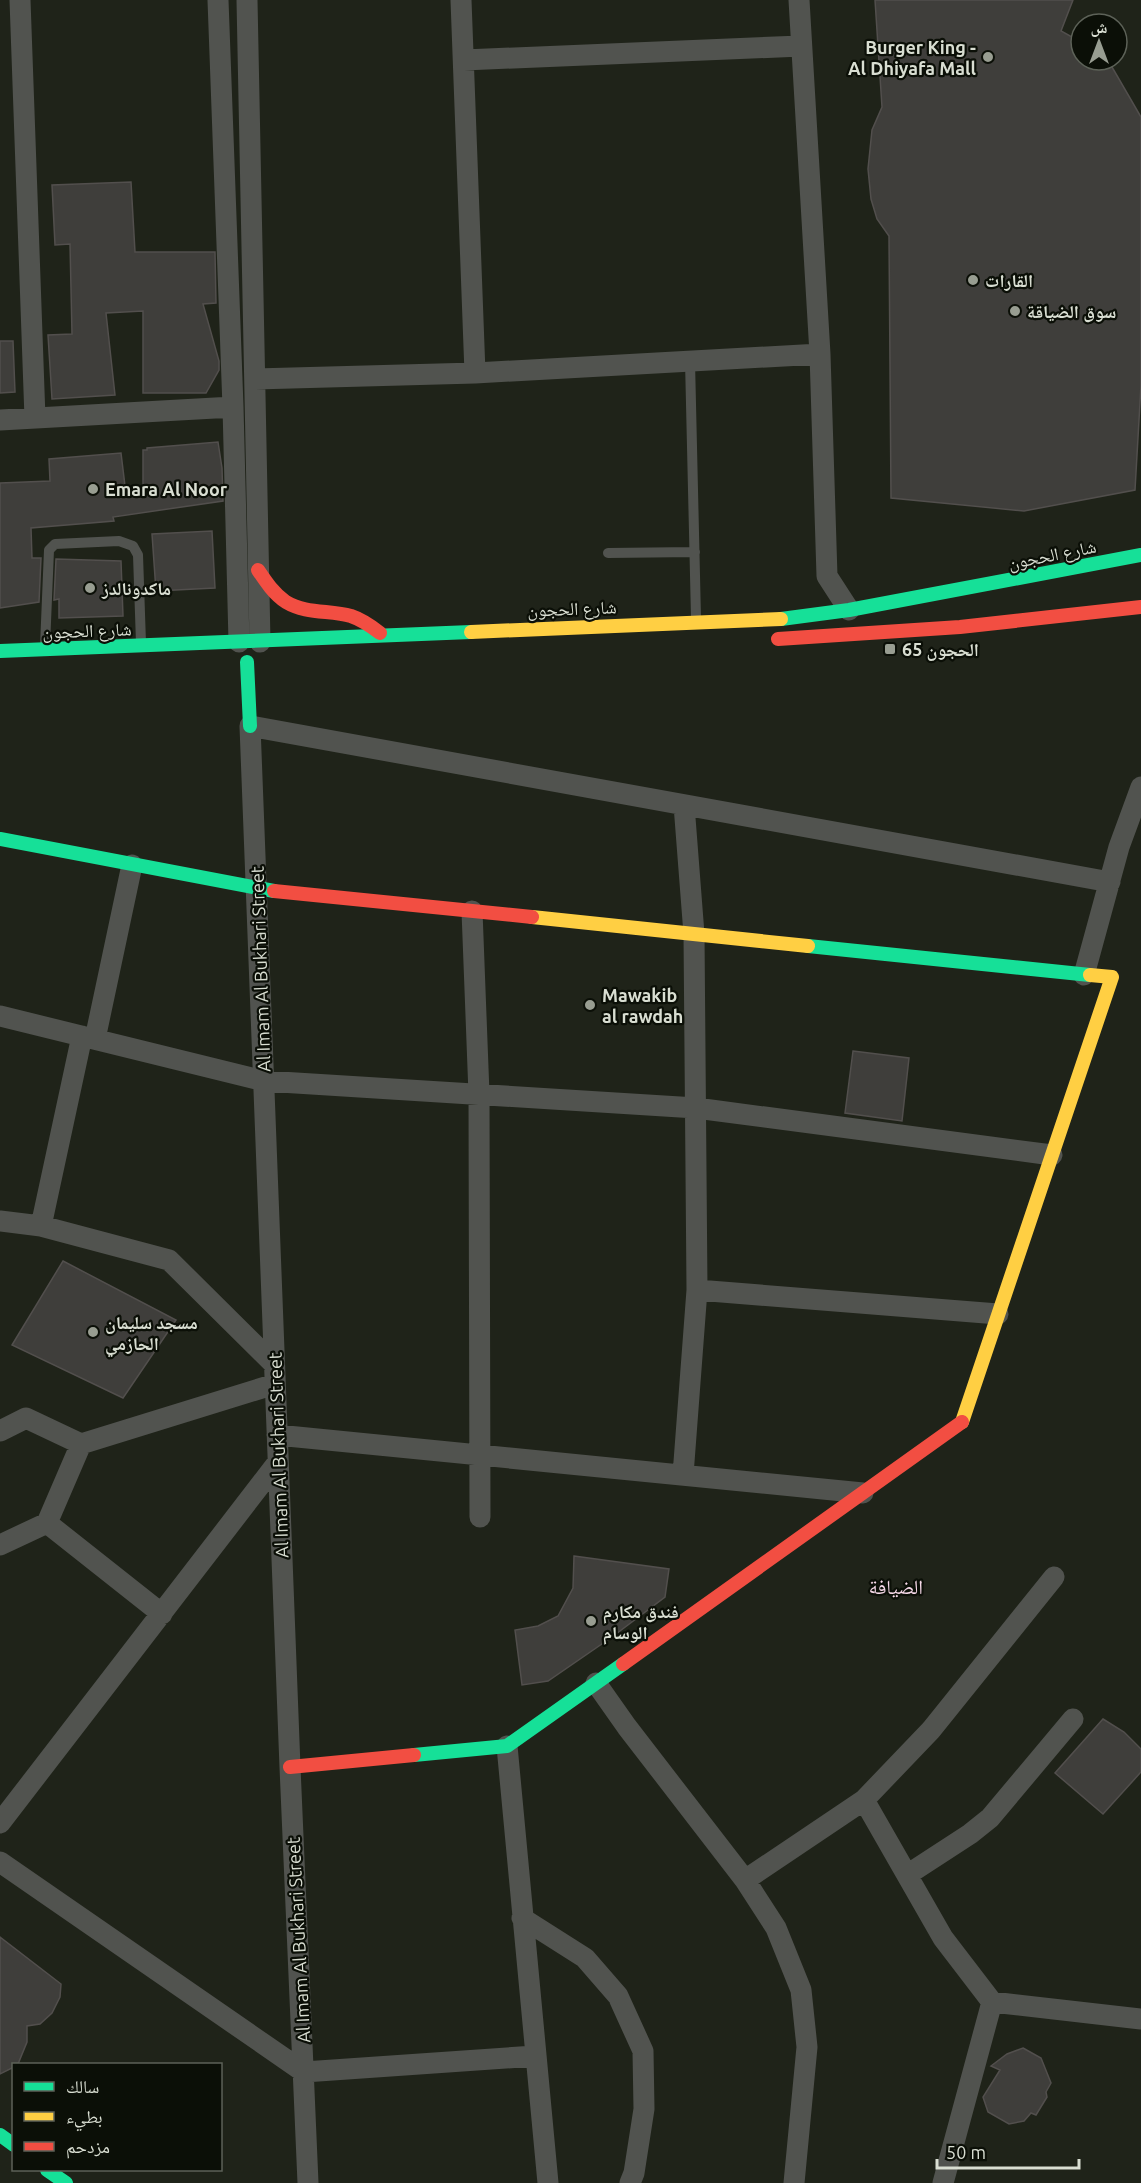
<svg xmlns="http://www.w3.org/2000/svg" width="1141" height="2183" font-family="Ubuntu,'Noto Naskh Arabic',sans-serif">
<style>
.building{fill:#3f3e3b;stroke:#524f4d;stroke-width:1.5}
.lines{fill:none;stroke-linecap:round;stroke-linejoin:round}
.lane{stroke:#51534f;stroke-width:10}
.street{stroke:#51534f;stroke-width:21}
.fast{stroke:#16e098;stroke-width:14}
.slow{stroke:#ffcf43;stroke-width:14}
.jam{stroke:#f24e42;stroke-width:14}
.poi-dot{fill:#989d91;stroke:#0b0f07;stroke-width:2}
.labels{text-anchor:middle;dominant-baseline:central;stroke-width:4.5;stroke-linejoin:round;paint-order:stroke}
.poi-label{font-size:18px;font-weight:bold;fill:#d9ded2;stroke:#0b0f07;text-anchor:start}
.street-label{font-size:18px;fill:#d9ded2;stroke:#0b0f07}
.neighbourhood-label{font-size:20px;fill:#f7d9e9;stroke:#0b0f07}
</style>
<rect width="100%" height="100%" fill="#1f2319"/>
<!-- building -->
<path class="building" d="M 875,0 L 1073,0 L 1061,31 L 1081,42 L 1081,60 L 1108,60 L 1141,117 L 1141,385 L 1135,490 L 1024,511 L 891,498 L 889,236 L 877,219 L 871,199 L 868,169 L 872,130 L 882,107 Z
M 131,182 L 135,252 L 215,252 L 216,303 L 203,304 L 219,361 L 219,370 L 206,393 L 143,393 L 143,311 L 106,313 L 115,395 L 52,399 L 48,335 L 72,334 L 70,244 L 55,245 L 52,185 Z
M 0,341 L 13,341 L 15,392 L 0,393 Z
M 218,442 L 222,468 L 223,501 L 113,517 L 114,521 L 31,528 L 32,558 L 41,558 L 39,602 L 0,608 L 0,483 L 50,481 L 49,459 L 121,453 L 126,494 L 143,493 L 143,450 L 147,450 L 147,448 Z
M 212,531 L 215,588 L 156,591 L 152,534 Z
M 56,559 L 121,561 L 123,616 L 59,618 L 59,599 L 54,600 Z
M 853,1051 L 909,1058 L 902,1121 L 845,1113 Z
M 63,1261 L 176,1320 L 123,1398 L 12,1345 Z
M 574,1556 L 669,1569 L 665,1597 L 612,1637 L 548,1681 L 522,1685 L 515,1630 L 538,1626 L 558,1616 L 573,1588 Z
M 1103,1719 L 1124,1732 L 1141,1749 L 1141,1772 L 1103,1814 L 1055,1773 Z
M 0,1937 L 61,1984 L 60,1997 L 52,2013 L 40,2024 L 27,2026 L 27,2042 L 18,2064 L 14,2064 L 14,2067 L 0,2074 Z
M 1023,2048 L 1041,2058 L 1051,2083 L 1046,2092 L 1047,2097 L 1036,2115 L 1031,2113 L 1024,2121 L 1009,2124 L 988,2112 L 983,2097 L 1000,2070 L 991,2066 L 1007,2054 Z"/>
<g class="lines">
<!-- lane -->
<path class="lane" d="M 690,361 L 696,618
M 608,553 L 695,552
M 45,646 L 49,550 L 55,544 L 119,541 L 133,546 L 138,555 L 141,643"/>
<!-- street -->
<path class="street" d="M 20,0 L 35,418
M 218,0 L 233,407 L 239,642
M 247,0 L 260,642
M 461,0 L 475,373
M 799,0 L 820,354 L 827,576 L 849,610
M 464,60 L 801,46
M 255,379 L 475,373 L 820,354
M 0,420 L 233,407
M 472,911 L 479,1094 L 480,1517
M 1084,975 L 1119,847 L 1141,787
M 0,1016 L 264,1081 L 696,1108 L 1052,1155
M 95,1039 L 132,865
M 0,1221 L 41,1226 L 82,1036
M 41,1226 L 169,1260 L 274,1364
M 697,1290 L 998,1314
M 0,1431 L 26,1418 L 81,1444
M 277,1435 L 863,1493
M 683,1475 L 697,1290 L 694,934 L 684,805
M 47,1523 L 162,1614
M 0,1545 L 47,1523 L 81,1444 L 275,1384
M 596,1683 L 627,1727 L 745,1880 L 776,1928 L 801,1990 L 807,2047 L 794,2183
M 507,1746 L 548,2183
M 864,1800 L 943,1938 L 992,2002 L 1141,2019
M 0,1823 L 278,1462
M 0,1862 L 304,2072 L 535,2056
M 907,1875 L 970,1834 L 990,1818 L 1073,1719
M 745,1880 L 864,1800 L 931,1730 L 1054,1577
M 522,1918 L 585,1958 L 618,1996 L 643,2051 L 644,2109 L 634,2173 L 630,2183
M 308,2183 L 290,1767 L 250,726 L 1110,882
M 943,2183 L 992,2002"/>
<!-- fast -->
<path class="fast" d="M 781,619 L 849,610 L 1141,555
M 0,651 L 471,632
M 247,662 L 250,726
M 0,839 L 274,891
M 808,946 L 1090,975
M 414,1755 L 507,1746 L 623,1664
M 0,2135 L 14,2145
M 47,2170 L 66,2183"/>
<!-- slow -->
<path class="slow" d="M 471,632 L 781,619
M 532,917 L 808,946
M 962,1422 L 1112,977 L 1090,975"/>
<!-- jam -->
<path class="jam" d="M 258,570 C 266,582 274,594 286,602 C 306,614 330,610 351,616 C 363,620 371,626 380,633
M 778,639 L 960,627 L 1141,607
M 274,891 L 532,917
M 623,1664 L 962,1422
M 290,1767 L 414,1755"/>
</g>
<!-- markers -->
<g class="poi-dot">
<circle cx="988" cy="57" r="6"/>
<circle cx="973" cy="280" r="6"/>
<circle cx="1015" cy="311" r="6"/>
<circle cx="93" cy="489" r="6"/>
<circle cx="90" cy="588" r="6"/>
<rect x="884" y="643" width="12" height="12" rx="3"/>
<circle cx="590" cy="1005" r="6"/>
<circle cx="93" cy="1332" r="6"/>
<circle cx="591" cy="1621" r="6"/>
</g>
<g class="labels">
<!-- poi labels -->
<g class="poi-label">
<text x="976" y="47" text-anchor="end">Burger King -<tspan x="976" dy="21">Al Dhiyafa Mall</tspan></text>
<text x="985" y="280">القارات</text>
<text x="1027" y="311">سوق الضياقة</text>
<text x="105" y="489">Emara Al Noor</text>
<text x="102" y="588">ماكدونالدز</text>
<text x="902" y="649">الحجون 65</text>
<text x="602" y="995">Mawakib<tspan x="602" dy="21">al rawdah</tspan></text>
<text x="105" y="1322">مسجد سليمان<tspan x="105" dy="21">الحازمي</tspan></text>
<text x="603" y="1611">فندق مكارم<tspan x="603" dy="21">الوسام</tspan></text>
</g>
<!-- street labels -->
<g class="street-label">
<text transform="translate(1052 554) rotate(-11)">شارع الحجون</text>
<text transform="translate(572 608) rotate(-2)">شارع الحجون</text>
<text transform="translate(87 630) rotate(-2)">شارع الحجون</text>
<text transform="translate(260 969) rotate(-92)">Al Imam Al Bukhari Street</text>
<text transform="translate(278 1455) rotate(-92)">Al Imam Al Bukhari Street</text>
<text transform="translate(298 1940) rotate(-93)">Al Imam Al Bukhari Street</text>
</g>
<!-- neighbourhood labels -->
<g class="neighbourhood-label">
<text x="896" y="1586">الضيافة</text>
</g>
</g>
<!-- legend -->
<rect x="12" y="2063" width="210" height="108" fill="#0b0f07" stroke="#5d6258" stroke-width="1.5"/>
<rect x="24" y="2082" width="30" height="9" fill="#16e098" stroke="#5d6258" stroke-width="1.5"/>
<text x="66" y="2093" font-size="18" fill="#d9ded2">سالك</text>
<rect x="24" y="2112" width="30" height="9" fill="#ffcf43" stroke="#5d6258" stroke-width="1.5"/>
<text x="66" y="2123" font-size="18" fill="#d9ded2">بطيء</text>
<rect x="24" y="2142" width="30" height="9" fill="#f24e42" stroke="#5d6258" stroke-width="1.5"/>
<text x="66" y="2153" font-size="18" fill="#d9ded2">مزدحم</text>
<!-- north arrow -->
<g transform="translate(1099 42)"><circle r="28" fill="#0b0f07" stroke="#5d6258" stroke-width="1.5"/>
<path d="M0-4.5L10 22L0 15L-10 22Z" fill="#989d91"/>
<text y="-9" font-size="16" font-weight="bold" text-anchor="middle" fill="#d9ded2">ش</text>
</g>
<!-- scale -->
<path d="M937 2159v9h142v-9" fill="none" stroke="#d9ded2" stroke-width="3"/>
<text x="946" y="2159" font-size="18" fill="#d9ded2" stroke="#0b0f07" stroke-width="4.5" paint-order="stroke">50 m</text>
</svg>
